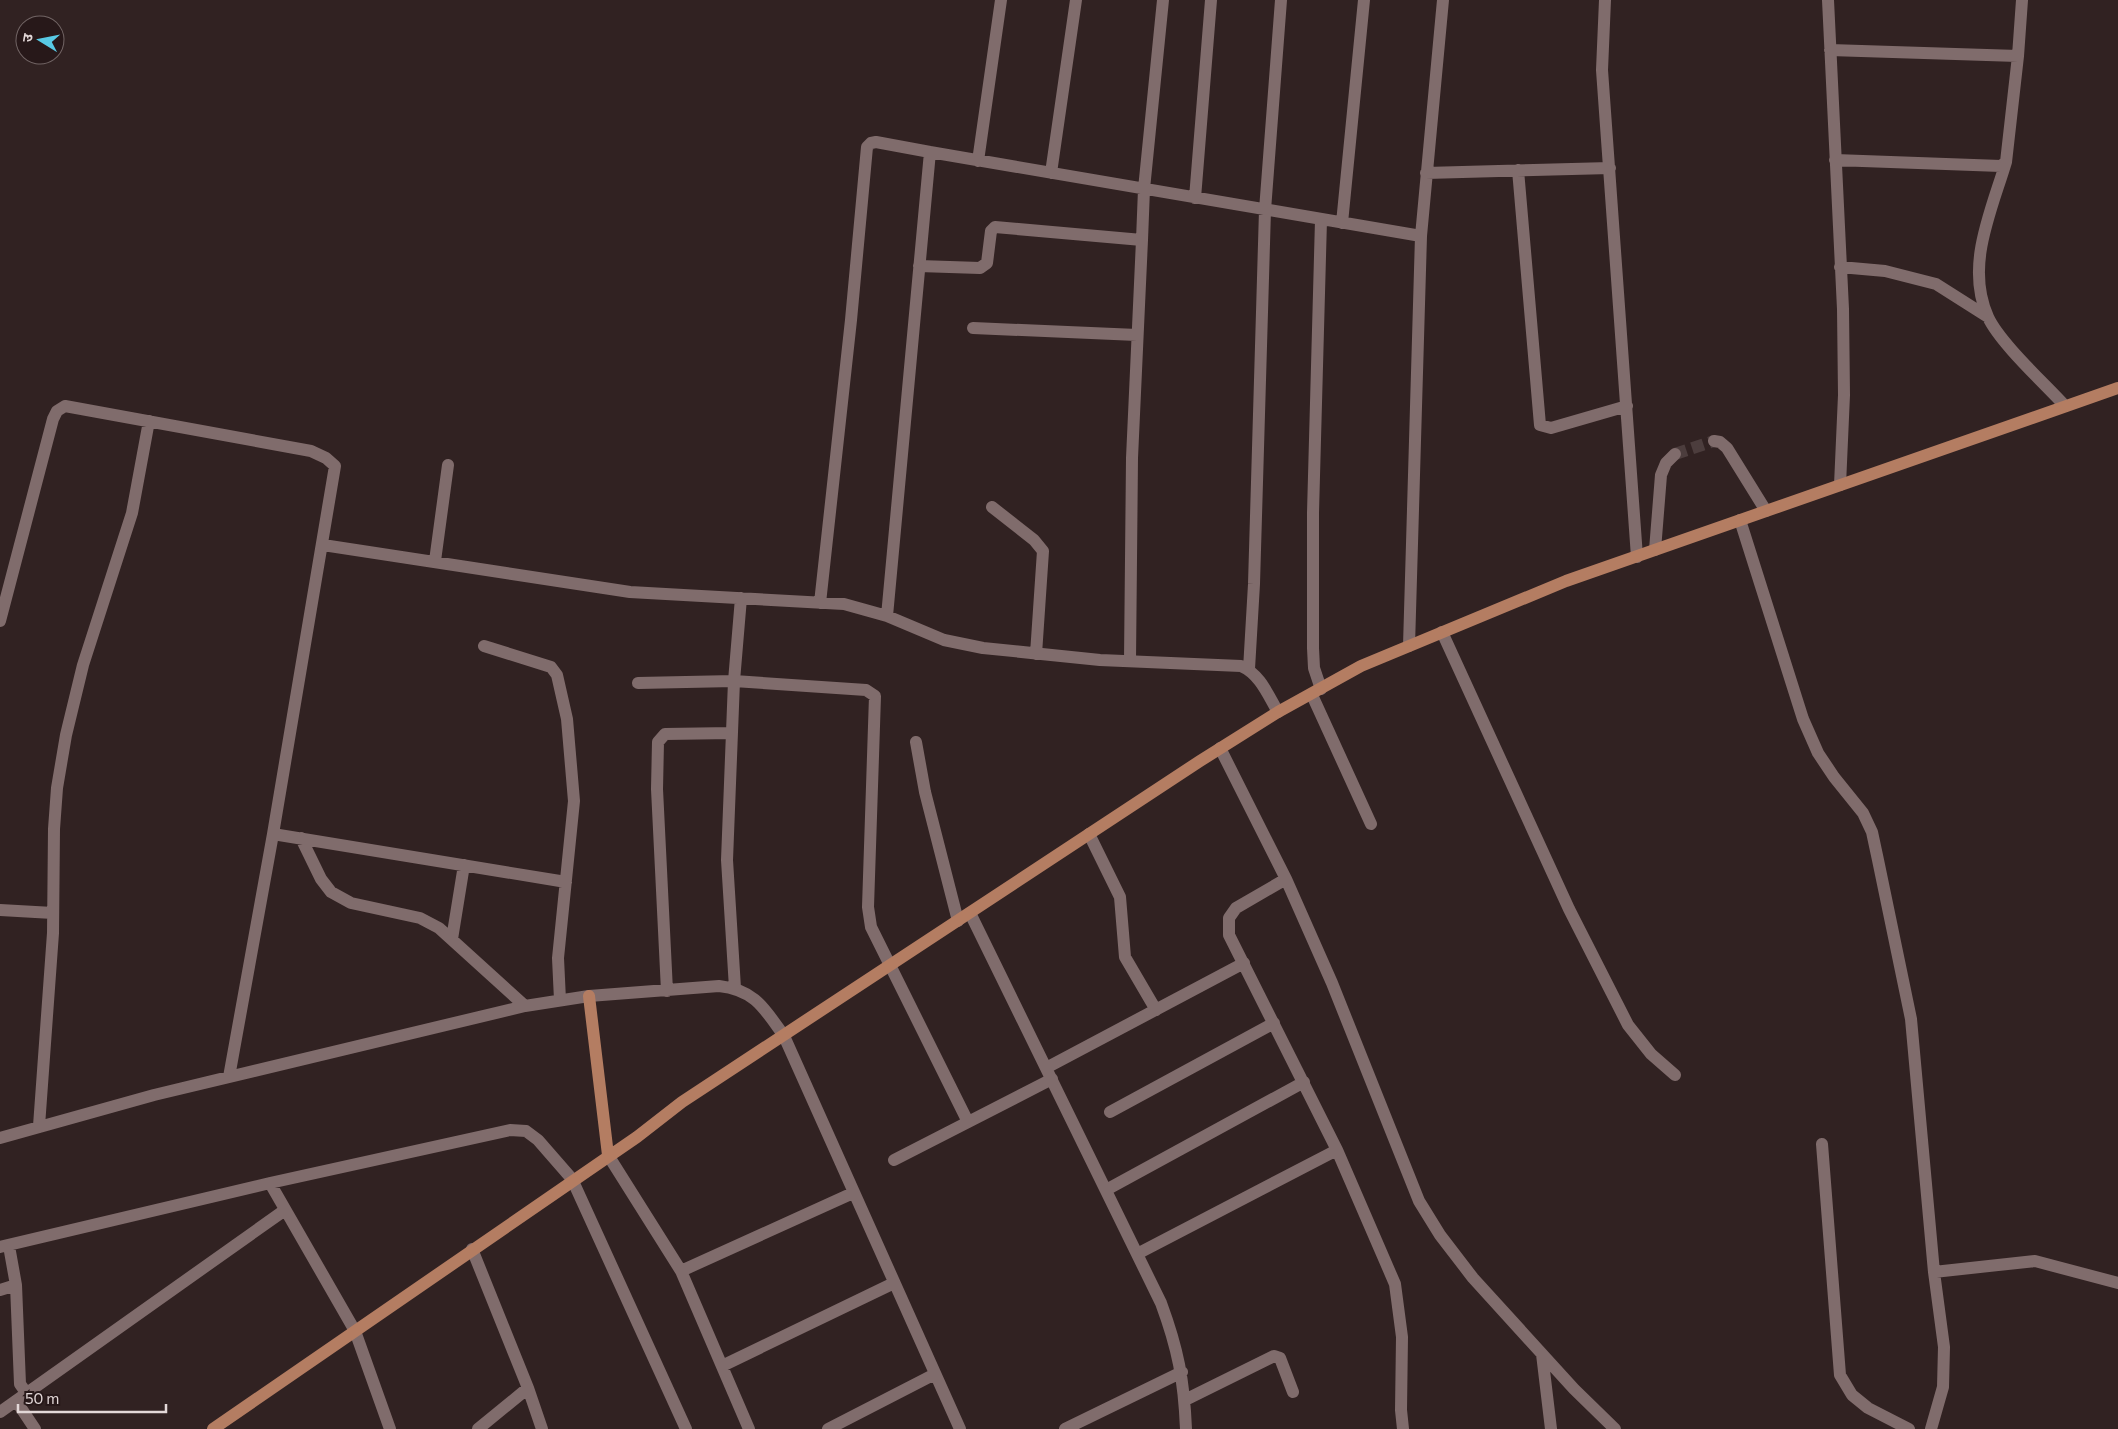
<svg xmlns="http://www.w3.org/2000/svg" width="2118" height="1429" font-family="Commissioner,'Noto Sans Devanagari',sans-serif">
<style>
.lines{fill:none;stroke-linecap:round;stroke-linejoin:round}
.minor-tunnel{stroke:#4c3d3d;stroke-width:12;stroke-dasharray:12 6;stroke-linecap:butt}
.minor{stroke:#806c6c;stroke-width:12}
.major{stroke:#b47d62;stroke-width:12}
</style>
<rect width="100%" height="100%" fill="#312222"/>
<g class="lines">
<!-- minor-tunnel -->
<path class="minor-tunnel" d="M 1675,454 L 1714,441"/>
<!-- minor -->
<path class="minor" d="M 1605,0 L 1602,70 L 1637,557
M 1828,0 L 1843,309 L 1844,395 L 1840,485
M 1830,50 L 2018,56
M 1835,160 L 2001,166 L 2006,162 L 2018,56 L 2022,0
M 978,161 L 1001,0
M 2006,162 C 1991,212 1965,266 1988,317 C 2000,343 2045,384 2065,406
M 1518,170 L 1540,425 L 1551,428 L 1627,406
M 1051,173 L 1076,0
M 1426,173 L 1610,168
M 1195,198 L 1211,0
M 1321,220 L 1313,513 L 1313,648 L 1314,668 L 1321,689
M 1342,223 L 1364,0
M 919,266 L 980,268 L 987,263 L 991,231 L 995,227 L 1142,240
M 1840,267 L 1885,271 L 1936,284 L 1988,317
M 973,328 L 1137,335
M 1714,441 L 1720,442 L 1727,448 L 1766,511
M 992,507 L 1034,540 L 1043,551 L 1036,654
M 1740,520 L 1803,719 L 1818,753 L 1834,777 L 1863,813 L 1872,832 L 1878,860 L 1911,1019 L 1934,1272 L 1944,1347 L 1943,1387 L 1931,1429
M 323,545 L 630,592 L 844,604 L 887,616 L 944,640 L 983,648 L 1100,660 L 1241,666 C 1260,674 1268,695 1278,712
M 1655,550 L 1661,475 L 1666,463 L 1675,454
M 435,561 L 448,465
M 820,603 L 851,320 L 867,147 L 871,143 L 876,142 L 930,152
M 887,616 L 930,152 L 1421,236
M 0,621 L 53,419 L 57,411 L 65,406 L 311,451 L 326,458 L 335,466 L 273,834 L 229,1077
M 1442,632 L 1569,909 L 1628,1025 L 1651,1054 L 1675,1075
M 484,646 L 551,667 L 557,675 L 567,719 L 574,801 L 558,958 L 560,1000
M 1409,646 L 1421,236 L 1443,0
M 1130,661 L 1132,458 L 1142,240 L 1144,189 L 1163,0
M 1249,669 L 1254,584 L 1265,210 L 1281,0
M 638,683 L 734,681 L 866,690 L 875,696 L 868,907 L 871,927 L 968,1122
M 1312,695 L 1371,824
M 916,742 L 925,792 L 958,921
M 1220,748 L 1286,879 L 1332,983 L 1419,1201 L 1440,1235 L 1473,1278 L 1574,1389 L 1615,1429
M 273,834 L 566,882
M 1089,834 L 1120,897 L 1125,957 L 1156,1010
M 301,838 L 321,879 L 331,892 L 351,903 L 420,918 L 439,928 L 525,1006
M 1286,879 L 1236,908 L 1229,918 L 1229,935 L 1337,1150 L 1395,1284 L 1402,1337 L 1401,1410 L 1403,1429
M 0,910 L 53,913
M 970,913 L 1161,1303 C 1178,1349 1184,1380 1186,1429
M 452,939 L 464,865
M 735,988 L 727,860 L 734,681 L 741,598
M 667,991 L 657,789 L 658,742 L 665,734 L 732,733
M 1046,1068 L 1244,963
M 1110,1112 L 1274,1023
M 39,1126 L 53,933 L 54,829 L 57,788 L 66,735 L 83,665 L 132,513 L 149,421
M 0,1138 L 154,1095 L 525,1006 L 589,996 L 719,986 C 755,990 764,1008 784,1036 L 960,1429
M 1822,1144 L 1840,1375 L 1852,1395 L 1868,1408 L 1909,1429
M 608,1155 L 681,1271 L 749,1429
M 894,1160 L 1052,1079
M 270,1183 L 355,1331 L 390,1429
M 1106,1190 L 1304,1082
M 9,1246 L 16,1285 L 20,1384 L 27,1394
M 0,1247 L 270,1183 L 510,1130 L 526,1131 L 538,1140 L 572,1179 L 686,1429
M 472,1249 L 528,1388 L 542,1429
M 1137,1254 L 1337,1150
M 681,1271 L 853,1193
M 1934,1272 L 2035,1261 L 2118,1283
M 0,1290 L 16,1285
M 1542,1354 L 1551,1429
M 722,1366 L 894,1283
M 1185,1400 L 1274,1356 L 1280,1358 L 1293,1392
M 17,1402 L 35,1429
M 0,1412 L 285,1210
M 478,1429 L 528,1388
M 828,1429 L 935,1374
M 1065,1429 L 1182,1372"/>
<!-- major -->
<path class="major" d="M 589,996 L 608,1155
M 213,1429 L 637,1137 L 682,1102 L 1200,761 L 1278,712 L 1361,666 L 1566,581 L 2118,388"/>
</g>
<!-- north arrow -->
<g transform="translate(40 40) rotate(280)"><circle r="24" fill="#271819" stroke="#726565"/>
<path d="M0-4L9 19L0 12L-9 19Z" fill="#58c9e4"/>
<text y="-8" font-size="14" font-weight="bold" text-anchor="middle" fill="#e3d8d8">उ</text>
</g>
<!-- scale -->
<path d="M18 1404v8h148v-8" fill="none" stroke="#e3d8d8" stroke-width="2.5"/>
<text x="25" y="1404" font-size="15" fill="#e3d8d8" stroke="#271819" stroke-width="4" paint-order="stroke">50 m</text>
</svg>
